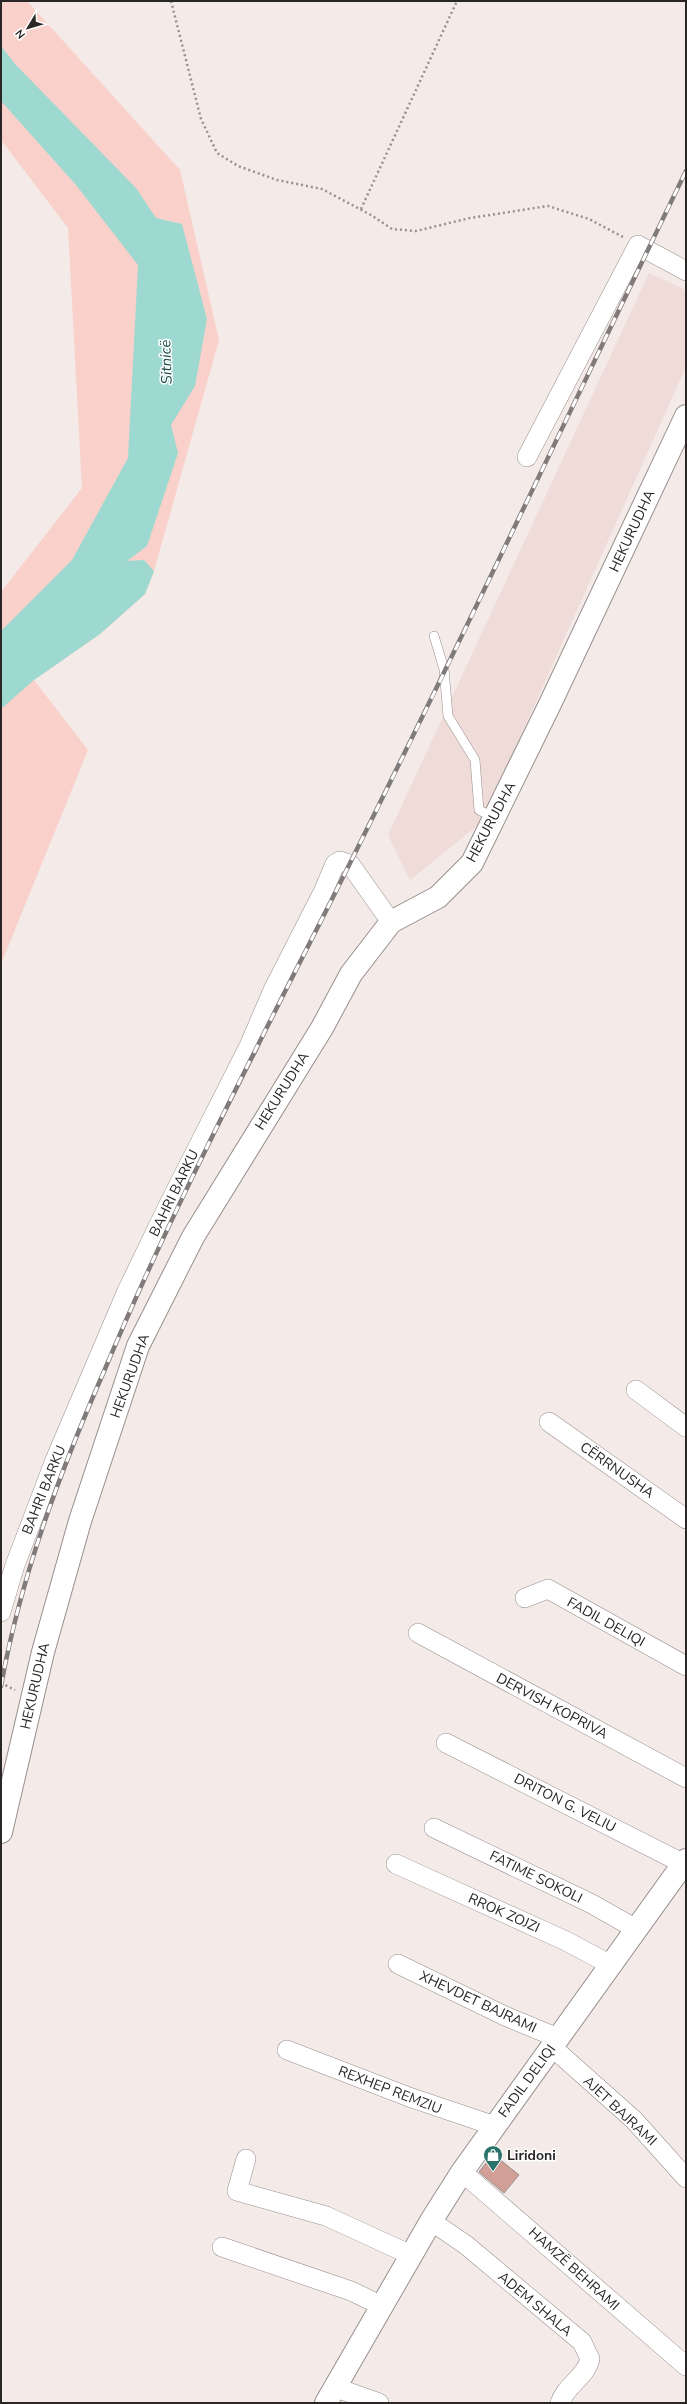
<svg xmlns="http://www.w3.org/2000/svg" width="687" height="2404" font-family="'Nunito Sans',sans-serif">
<style>
.built{fill:#efdcd8}
.green{fill:#f9d1ca}
.water{fill:#9dd9d0}
.building{fill:#d19f96;stroke:#988e8c}
.lines{fill:none;stroke-linecap:round;stroke-linejoin:round}
.lane-casing{stroke:#988f8d;stroke-width:10}
.street-casing{stroke:#988f8d;stroke-width:20}
.secondary-casing{stroke:#988f8d;stroke-width:24}
.path{stroke:#98908f;stroke-width:2.5;stroke-dasharray:2 3;stroke-linecap:butt}
.lane{stroke:#fff;stroke-width:9}
.street{stroke:#fff;stroke-width:19}
.secondary{stroke:#fff;stroke-width:22}
.rail-casing{stroke:#817a7a;stroke-width:4.5}
.rail{stroke:#fff;stroke-width:3;stroke-dasharray:9;stroke-linecap:butt}
.labels{text-anchor:middle;dominant-baseline:central;stroke-width:3;stroke-linejoin:round;paint-order:stroke}
.street-label{font-size:14px;fill:#2a2626;stroke:#fff}
.poi-label{font-size:14px;font-weight:bold;fill:#2a2626;stroke:#fff;text-anchor:start}
.water-label{font-size:15px;font-style:italic;fill:#1b4e48;stroke:#fff}
</style>
<rect width="100%" height="100%" fill="#f4eae8"/>
<!-- built -->
<path class="built" d="M 649,273 L 686,290 L 686,367 L 482,822 L 410,880 L 388,835 Z"/>
<!-- green -->
<path class="green" d="M 1,1 L 27,1 L 180,170 L 219,340 L 154,571 L 145,594 L 100,634 L 34,680 L 88,750 L 1,964 L 1,592 L 82,488 L 68,228 L 1,140 Z"/>
<!-- water -->
<path class="water" d="M 1,46 L 15,64 L 136,188 L 156,218 L 182,224 L 207,319 L 195,386 L 171,425 L 178,453 L 147,546 L 127,561 L 144,560 L 154,571 L 145,594 L 100,634 L 34,680 L 1,709 L 1,631 L 72,560 L 128,458 L 138,265 L 76,185 L 1,101 Z"/>
<!-- building -->
<path class="building" d="M 493,2154 L 519,2175 L 504,2193 L 479,2172 Z"/>
<g class="lines">
<!-- lane casing -->
<g class="lane-casing">
<path id="lane" d="M 434,636 L 444,669 L 448,716 L 475,760 L 479,810 L 495,818"/>
</g>
<!-- street casing -->
<g class="street-casing">
<path id="street" d="M 527,457 L 638,245 L 686,271
M 636,1390 L 686,1427
M 549,1422 L 686,1519
M 525,1598 L 548,1589 L 686,1666
M 1,1612 L 15,1565 L 55,1460 L 127,1291 L 168,1206 L 249,1046 L 273,990 L 323,892 L 335,864 L 340,861 L 350,864 L 391,922
M 418,1633 L 686,1778
M 446,1743 L 686,1865
M 434,1828 L 592,1904 L 636,1929
M 396,1864 L 566,1941 L 611,1965
M 398,1964 L 505,2016 L 558,2038
M 552,2047 L 634,2120 L 686,2178
M 287,2050 L 409,2097 L 495,2126
M 246,2159 L 237,2191 L 326,2216 L 411,2255
M 462,2172 L 686,2366
M 431,2221 L 466,2245 L 582,2342 L 590,2359 C 586,2377 565,2386 560,2403
M 222,2247 L 351,2291 L 382,2306
M 334,2387 L 379,2403"/>
</g>
<!-- secondary casing -->
<g class="secondary-casing">
<path id="secondary" d="M 1,1832 L 43,1652 L 80,1521 L 138,1346 L 193,1237 L 322,1028 L 351,974 L 391,922 L 438,897 L 472,863 L 550,704 L 686,416
M 326,2403 L 431,2221 L 462,2172 L 686,1860"/>
</g>
<!-- path -->
<path class="path" d="M 171,1 L 201,119 L 217,153 L 238,166 L 277,180 L 322,189 L 371,215 L 392,229 L 416,231 L 470,218 L 548,206 L 589,219 L 623,237
M 361,209 L 457,1
M 1,1683 L 15,1690"/>
<!-- lane -->
<use href="#lane" class="lane"/>
<!-- street -->
<use href="#street" class="street"/>
<!-- secondary -->
<use href="#secondary" class="secondary"/>
<!-- rail casing -->
<g class="rail-casing">
<path id="rail" d="M 1,1686 C 21,1575 60,1472 105,1369 C 171,1212 250,1061 327,909 C 450,665 567,417 686,171"/>
</g>
<!-- rail -->
<use href="#rail" class="rail"/>
</g>
<!-- icons -->
<defs>
<g id="shop-pin" transform="scale(1)"><path d="M0 17L-7.5 6A9.5 9.5 0 1 1 7.5 6Z" fill="#2a7169" stroke="#fff"/><path d="M-5-2.5h2.3a2.7 3.5 0 0 1 5.4 0H5L5.5 6h-11ZM-1.5-2.5h3a1.5 2.3 0 0 0-3 0Z" fill="#fff"/></g>
</defs>
<g fill-rule="evenodd">
<use href="#shop-pin" x="493" y="2155"/>
</g>
<g class="labels">
<!-- street labels -->
<g class="street-label">
<text transform="translate(632 531) rotate(-65)">HEKURUDHA</text>
<text transform="translate(491 822) rotate(-62)">HEKURUDHA</text>
<text transform="translate(282 1091) rotate(-58)">HEKURUDHA</text>
<text transform="translate(174 1193) rotate(-64)">BAHRI BARKU</text>
<text transform="translate(130 1376) rotate(-70)">HEKURUDHA</text>
<text transform="translate(617 1470) rotate(35)">CËRRNUSHA</text>
<text transform="translate(44 1490) rotate(-68)">BAHRI BARKU</text>
<text transform="translate(606 1622) rotate(29)">FADIL DELIQI</text>
<text transform="translate(35 1686) rotate(-77)">HEKURUDHA</text>
<text transform="translate(552 1706) rotate(28)">DERVISH KOPRIVA</text>
<text transform="translate(565 1803) rotate(27)">DRITON G. VELIU</text>
<text transform="translate(536 1877) rotate(26)">FATIME SOKOLI</text>
<text transform="translate(504 1913) rotate(24)">RROK ZOJZI</text>
<text transform="translate(478 2002) rotate(25)">XHEVDET BAJRAMI</text>
<text transform="translate(527 2081) rotate(-54)">FADIL DELIQI</text>
<text transform="translate(390 2090) rotate(21)">REXHEP REMZIU</text>
<text transform="translate(620 2111) rotate(43)">AJET BAJRAMI</text>
<text transform="translate(574 2269) rotate(42)">HAMZË BEHRAMI</text>
<text transform="translate(535 2304) rotate(40)">ADEM SHALA</text>
</g>
<!-- poi labels -->
<g class="poi-label">
<text x="507" y="2155">Liridoni</text>
</g>
<!-- water labels -->
<g class="water-label">
<text transform="translate(166 362) rotate(-92)">Sitnicë</text>
</g>
</g>
<!-- border -->
<rect width="687" height="2404" fill="none" stroke="#2a2626" stroke-width="4"/>
<!-- north arrow -->
<g transform="translate(28 28) rotate(232)" stroke="#ffffff" stroke-width="3" paint-order="stroke">
<path d="M0-3L7 15L0 10L-7 15Z" fill="#2a2626"/>
<text y="-6" font-size="11" font-weight="bold" text-anchor="middle" fill="#2a2626">N</text>
</g>
</svg>
